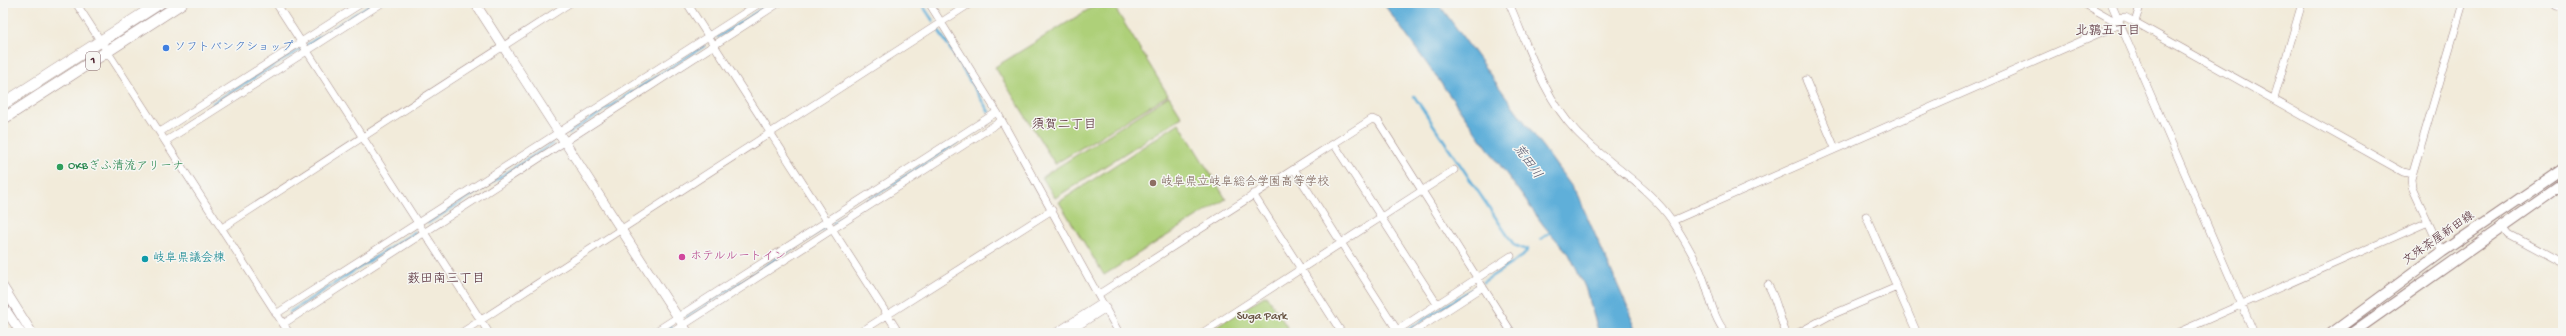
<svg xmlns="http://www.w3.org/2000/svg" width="2566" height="336" font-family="'Gochi Hand','Klee One',sans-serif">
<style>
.green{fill:#aed079;stroke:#7c7852}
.water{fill:#5eafd9;stroke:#546782}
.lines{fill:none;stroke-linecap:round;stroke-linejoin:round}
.stream{stroke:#5eafd9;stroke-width:2.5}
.minor-casing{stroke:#9e8582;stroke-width:8}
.tertiary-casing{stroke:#9e8582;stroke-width:10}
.secondary-casing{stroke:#9e8582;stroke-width:12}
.primary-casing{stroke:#9e8582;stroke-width:12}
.minor{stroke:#fff;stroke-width:7}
.tertiary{stroke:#fff;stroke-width:9}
.secondary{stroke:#fff;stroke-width:10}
.primary{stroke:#fff;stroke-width:11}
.shop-dot{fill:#3f7fe0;stroke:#f6f6f2;stroke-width:1.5}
.leisure-dot{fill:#2e9e5b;stroke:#f6f6f2;stroke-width:1.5}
.education-dot{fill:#8d6e63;stroke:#f6f6f2;stroke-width:1.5}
.hotel-dot{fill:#d1479c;stroke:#f6f6f2;stroke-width:1.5}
.culture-dot{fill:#0f9aa8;stroke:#f6f6f2;stroke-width:1.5}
.labels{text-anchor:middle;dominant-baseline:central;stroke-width:3;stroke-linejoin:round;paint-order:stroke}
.shield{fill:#f6f6f2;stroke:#7e6067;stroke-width:1}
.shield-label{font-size:11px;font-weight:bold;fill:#4a1f2b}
.shop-label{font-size:12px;fill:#366cbe;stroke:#f6f6f2;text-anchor:start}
.leisure-label{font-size:12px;fill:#27864d;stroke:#f6f6f2;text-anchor:start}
.education-label{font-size:12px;fill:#785e54;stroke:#f6f6f2;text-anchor:start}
.street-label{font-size:12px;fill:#4a1f2b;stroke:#f6f6f2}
.hotel-label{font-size:12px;fill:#b23c85;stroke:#f6f6f2;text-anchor:start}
.culture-label{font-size:12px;fill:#0d838f;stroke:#f6f6f2;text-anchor:start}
.park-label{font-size:12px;fill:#685442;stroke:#f6f6f2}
.neighbourhood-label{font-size:13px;fill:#4a1f2b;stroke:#f6f6f2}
.water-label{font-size:13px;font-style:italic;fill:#515168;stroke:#f6f6f2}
</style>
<rect width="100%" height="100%" fill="#f6f6f2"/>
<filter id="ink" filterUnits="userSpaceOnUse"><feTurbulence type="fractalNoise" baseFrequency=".025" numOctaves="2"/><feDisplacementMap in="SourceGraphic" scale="8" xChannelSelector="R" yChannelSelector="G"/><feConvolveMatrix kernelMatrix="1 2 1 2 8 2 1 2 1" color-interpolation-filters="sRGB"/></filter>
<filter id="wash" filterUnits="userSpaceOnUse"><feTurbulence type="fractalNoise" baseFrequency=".012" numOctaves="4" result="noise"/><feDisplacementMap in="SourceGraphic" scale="16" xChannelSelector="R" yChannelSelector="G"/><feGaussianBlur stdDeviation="0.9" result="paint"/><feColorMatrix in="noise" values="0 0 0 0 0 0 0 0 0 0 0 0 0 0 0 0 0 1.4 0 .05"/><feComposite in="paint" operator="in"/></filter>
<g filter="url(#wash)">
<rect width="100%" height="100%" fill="#f2ebda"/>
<!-- green -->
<path class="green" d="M 1099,3 L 1112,3 L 1168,95 L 1055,164 L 995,67 Z
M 1169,96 L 1182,117 L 1055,198 L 1042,177 Z
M 1179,123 L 1226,199 L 1104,275 L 1059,202 Z
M 1266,295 L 1291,333 L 1213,333 L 1210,330 Z"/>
<!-- water -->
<path class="water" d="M 1383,3 L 1438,3 L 1577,194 L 1639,333 L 1599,333 L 1585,287 L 1569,254 L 1544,226 Z"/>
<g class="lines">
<!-- stream -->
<path class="stream" d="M 921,3 L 933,21
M 939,31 L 989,112
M 718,37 L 771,3
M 307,45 L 373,3
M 1414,96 L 1514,245 L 1527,250
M 213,103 L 301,49
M 569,133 L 704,46
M 428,223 L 552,144
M 833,223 L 993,119
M 1541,239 L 1552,231
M 1483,282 L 1523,256 L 1528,249
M 290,312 L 415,232
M 687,317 L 826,227
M 662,333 L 672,326
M 1403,333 L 1477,286"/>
</g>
</g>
<g filter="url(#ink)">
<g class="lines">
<!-- minor casing -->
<g class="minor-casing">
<path id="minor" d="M 76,3 L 289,333
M 276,3 L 489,333
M 687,3 L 899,333
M 929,3 L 997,112 L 1119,333
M 1509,3 C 1528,46 1543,96 1576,131 C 1606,163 1648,185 1673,222 C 1684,239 1696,258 1703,278 C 1710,296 1713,318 1726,333
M 2083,3 L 2120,24
M 2111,3 L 2254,333
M 2117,18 L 2125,17 L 2135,22 L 2403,172 L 2412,174
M 2135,22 L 2141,3
M 1806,80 L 1835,148
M 2274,99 L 2302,3
M 160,132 L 362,3
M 166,141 L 382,3
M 1334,144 L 1437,304
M 1294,169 L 1397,330
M 1253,194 L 1342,333
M 1866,216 L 1917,333
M 1672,221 L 2120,24
M 2503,226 L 2509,234 L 2563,263
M 222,228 L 570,3
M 2442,252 L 2412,187 L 2411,179 L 2463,3
M 1768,285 C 1777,300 1779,317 1786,333
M 1099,294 L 1372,119 L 1378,121 L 1512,333
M 276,314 L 760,3
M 283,324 L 779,3
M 461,333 L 971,3
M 653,333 L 997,112
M 671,333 L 1001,121
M 859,333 L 1052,210
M 1055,333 L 1102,303
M 1067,333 L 1106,308
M 1202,333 L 1454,170
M 1393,333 L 1511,256
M 1412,333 L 1483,287
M 1798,333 L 1829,316 L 1897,287
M 2177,333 L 2428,222"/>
</g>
<!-- tertiary casing -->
<g class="tertiary-casing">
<path id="tertiary" d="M 475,3 L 688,333
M 3,287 L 32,333
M 3,306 L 21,333"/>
</g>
<!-- secondary casing -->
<g class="secondary-casing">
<path id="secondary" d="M 2332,333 L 2442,252 L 2563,169
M 2352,333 L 2563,184"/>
</g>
<!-- primary casing -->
<g class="primary-casing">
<path id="primary" d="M 2558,3 L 2563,4
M 3,104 L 160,3
M 3,119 L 182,3"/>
</g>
<!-- minor -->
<use href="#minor" class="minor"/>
<!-- tertiary -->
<use href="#tertiary" class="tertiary"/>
<!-- secondary -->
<use href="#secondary" class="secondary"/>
<!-- primary -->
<use href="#primary" class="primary"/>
</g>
</g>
<!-- markers -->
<circle class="shop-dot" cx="166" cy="48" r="4"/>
<circle class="leisure-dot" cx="60" cy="167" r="4"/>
<circle class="education-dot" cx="1153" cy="183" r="4"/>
<circle class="hotel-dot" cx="682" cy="257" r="4"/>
<circle class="culture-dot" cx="145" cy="259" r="4"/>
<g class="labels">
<!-- shield labels -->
<rect class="shield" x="86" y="52" width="14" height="18" rx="3"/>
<g class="shield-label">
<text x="93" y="61">1</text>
</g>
<!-- shop labels -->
<g class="shop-label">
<text x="174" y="48">ソフトバンクショップ</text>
</g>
<!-- leisure labels -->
<g class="leisure-label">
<text x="68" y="167">OKBぎふ清流アリーナ</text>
</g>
<!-- education labels -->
<g class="education-label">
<text x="1161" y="183">岐阜県立岐阜総合学園高等学校</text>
</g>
<!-- street labels -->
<g class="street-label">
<text transform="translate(2439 239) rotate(-35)">文殊茶屋新田線</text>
</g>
<!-- hotel labels -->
<g class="hotel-label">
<text x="690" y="257">ホテルルートイン</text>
</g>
<!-- culture labels -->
<g class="culture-label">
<text x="153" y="259">岐阜県議会棟</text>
</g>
<!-- park labels -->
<g class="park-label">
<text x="1262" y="317">Suga Park</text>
</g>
<!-- neighbourhood labels -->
<g class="neighbourhood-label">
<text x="2108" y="31">北鶉五丁目</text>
<text x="1064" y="125">須賀二丁目</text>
<text x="446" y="279">薮田南三丁目</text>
</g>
<!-- water labels -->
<g class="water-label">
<text transform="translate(1527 162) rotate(54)">荒田川</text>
</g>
</g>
<!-- margin -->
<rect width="2566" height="336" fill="none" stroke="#f6f6f2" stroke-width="16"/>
</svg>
